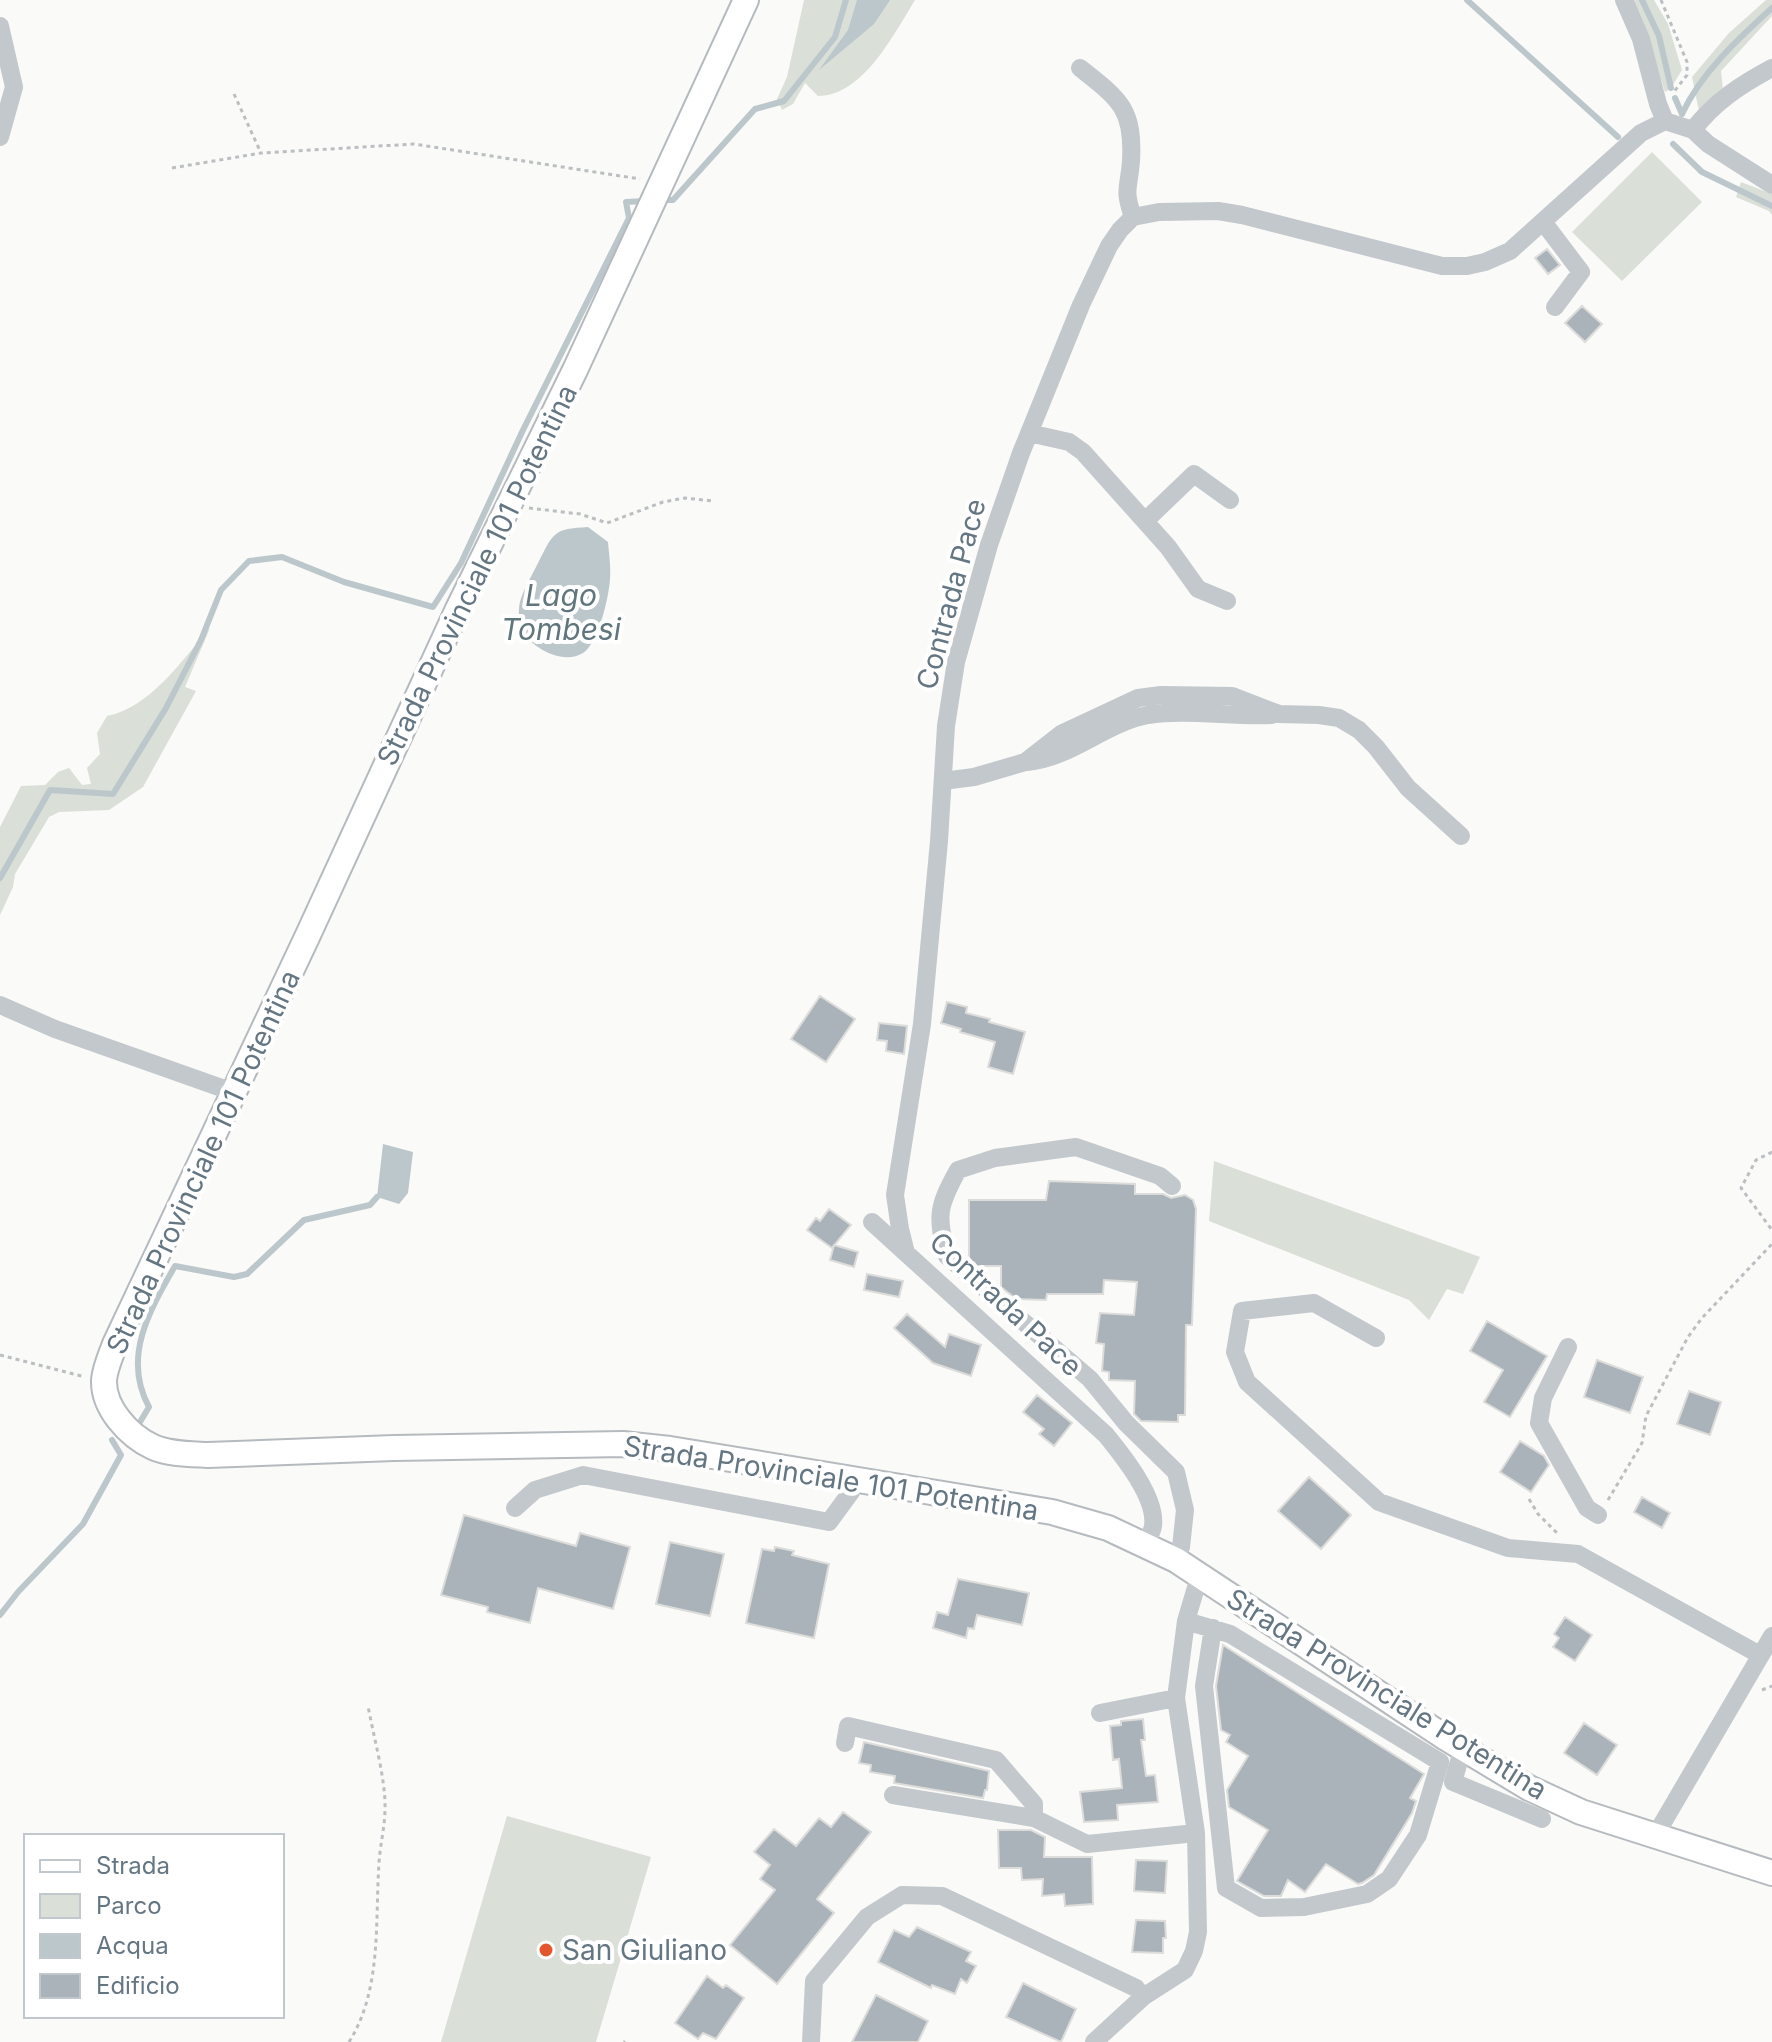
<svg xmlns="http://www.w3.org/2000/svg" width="1772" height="2042" font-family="Inter,sans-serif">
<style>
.green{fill:#dadfd7}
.water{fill:#bbc7cb}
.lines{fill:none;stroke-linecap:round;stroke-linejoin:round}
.stream{stroke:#bbc7cb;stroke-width:6}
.building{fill:#aab3b9;stroke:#dcdcda;stroke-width:2}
.major-casing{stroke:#b5babe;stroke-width:28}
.path{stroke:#bbbfc2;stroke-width:3;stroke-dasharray:4 4;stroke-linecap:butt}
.minor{stroke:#c3c8cc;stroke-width:18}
.major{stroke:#fff;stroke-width:24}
.poi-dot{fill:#e4572e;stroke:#fff;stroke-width:3}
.labels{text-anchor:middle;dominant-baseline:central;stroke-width:8;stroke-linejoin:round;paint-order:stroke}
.street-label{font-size:28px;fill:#657683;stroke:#fff}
.poi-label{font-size:28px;fill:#657683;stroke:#fff;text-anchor:start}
.water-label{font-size:30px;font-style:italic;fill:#60757c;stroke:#fff}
</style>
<rect width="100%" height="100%" fill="#fafaf8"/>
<!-- green -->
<path class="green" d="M 804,0 L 915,0 C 894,34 863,96 818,96 L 805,83 L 793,104 L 782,110 L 777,99 L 787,77 Z
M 1632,0 L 1654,0 L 1668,24 L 1682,70 L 1671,88 L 1665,92 L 1646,33 Z
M 1766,0 L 1772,0 L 1772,16 L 1721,71 L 1723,90 L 1699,111 L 1692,77 L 1729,33 Z
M 1652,152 L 1702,202 L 1622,281 L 1572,232 Z
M 1741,182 L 1772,194 L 1772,215 L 1769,211 L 1736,197 Z
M 210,628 L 185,687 L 196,691 L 143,787 L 109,810 L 59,812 L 49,817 L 15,874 L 13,887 L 0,915 L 0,827 L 21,786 L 45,785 L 58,772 L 69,768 L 82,785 L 91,784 L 87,768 L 100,754 L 97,733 L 107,716 C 151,707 182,660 210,628 Z
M 1214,1161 L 1480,1257 L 1463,1294 L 1447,1289 L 1429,1320 L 1409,1300 L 1209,1221 Z
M 507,1816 L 651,1857 L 596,2042 L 441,2042 Z"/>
<!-- water -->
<path class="water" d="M 857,0 L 890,0 L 874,24 L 819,70 L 848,30 Z
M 588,527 L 608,542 C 609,554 611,567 610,579 C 609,597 598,644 583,653 C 562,666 528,646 520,627 C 518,622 519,613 519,608 C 520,594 532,576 538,563 C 554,532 553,529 588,527 Z
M 383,1144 L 413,1152 L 408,1193 L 399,1204 L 377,1197 Z"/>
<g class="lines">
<!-- stream -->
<path class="stream" d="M 1467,0 L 1618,137
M 1642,0 L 1659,36 L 1671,88
M 1675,98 L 1682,114
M 1682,114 C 1701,73 1738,39 1772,8
M 1673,144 L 1702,172 L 1772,206
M 661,200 L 673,200 L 755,109 L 784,101 L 835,37 L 846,0
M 0,878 L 50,790 L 113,794 L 166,708 L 201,640 L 221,590 L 249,561 L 282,557 L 344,582 L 433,607 L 461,563 L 523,430 L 629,218 L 626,202 L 646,201
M 140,1422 L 149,1407 C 122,1358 149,1311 175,1266 L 234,1277 L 247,1274 L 304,1220 L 370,1205 L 377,1197
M 0,1615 L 18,1592 L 83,1524 L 121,1455 L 112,1440"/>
</g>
<!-- building -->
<path class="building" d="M 1547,249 L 1560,265 L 1548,274 L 1535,258 Z
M 1582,306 L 1602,324 L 1585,342 L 1565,323 Z
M 820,996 L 855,1019 L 826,1062 L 791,1039 Z
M 947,1002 L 967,1007 L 966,1013 L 990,1019 L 989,1022 L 1025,1032 L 1013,1074 L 988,1067 L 995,1042 L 960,1032 L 961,1029 L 941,1023 Z
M 879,1023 L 907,1026 L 904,1054 L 886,1051 L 887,1041 L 877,1040 Z
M 1049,1181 L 1135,1184 L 1135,1194 L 1163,1194 L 1171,1198 L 1185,1195 L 1193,1200 L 1196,1209 L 1192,1325 L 1186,1325 L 1185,1415 L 1178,1415 L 1178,1422 L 1141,1421 L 1134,1414 L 1135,1381 L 1109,1380 L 1109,1372 L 1102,1371 L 1104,1344 L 1096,1343 L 1100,1313 L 1134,1315 L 1137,1282 L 1104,1280 L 1103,1294 L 1047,1294 L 1046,1300 L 1016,1299 L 1001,1287 L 1001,1266 L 976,1266 L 969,1259 L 969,1200 L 1046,1200 Z
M 829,1209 L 851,1225 L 832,1248 L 807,1230 L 816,1218 L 820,1221 Z
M 834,1245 L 858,1252 L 854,1267 L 830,1260 Z
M 867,1274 L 903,1281 L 899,1297 L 864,1290 Z
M 907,1314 L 945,1347 L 949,1334 L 981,1345 L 971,1376 L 933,1363 L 894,1328 Z
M 1487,1321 L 1547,1356 L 1510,1417 L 1484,1402 L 1503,1370 L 1470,1351 Z
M 1597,1360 L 1643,1377 L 1630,1413 L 1584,1397 Z
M 1689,1391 L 1721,1402 L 1710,1435 L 1677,1424 Z
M 1037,1395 L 1072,1423 L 1054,1446 L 1039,1434 L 1044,1429 L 1023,1412 Z
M 1520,1441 L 1544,1456 L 1549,1465 L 1531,1492 L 1500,1472 Z
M 1309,1477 L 1351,1515 L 1321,1549 L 1278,1511 Z
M 1642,1497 L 1670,1513 L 1662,1528 L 1634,1512 Z
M 464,1515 L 576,1546 L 580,1533 L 630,1547 L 613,1609 L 538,1588 L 530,1623 L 487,1612 L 488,1607 L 441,1595 Z
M 670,1542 L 724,1554 L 710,1616 L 656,1604 Z
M 775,1547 L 794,1551 L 792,1555 L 829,1564 L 814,1638 L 746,1623 L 762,1549 L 774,1551 Z
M 958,1579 L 1029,1593 L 1022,1625 L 977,1615 L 974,1629 L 968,1628 L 966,1638 L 933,1628 L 937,1612 L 948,1615 Z
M 1565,1617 L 1592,1635 L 1575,1661 L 1553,1647 L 1559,1638 L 1554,1634 Z
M 1223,1645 L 1424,1774 L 1410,1798 L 1416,1801 L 1412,1813 L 1374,1875 L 1362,1883 L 1358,1884 L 1326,1864 L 1305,1892 L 1288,1880 L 1281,1896 L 1264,1896 L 1237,1881 L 1268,1830 L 1229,1807 L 1227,1790 L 1248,1756 L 1226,1742 L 1230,1735 L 1221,1730 L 1216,1686 Z
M 1143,1719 L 1145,1740 L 1141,1740 L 1146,1776 L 1155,1775 L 1158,1802 L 1117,1805 L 1118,1820 L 1084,1822 L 1080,1792 L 1122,1788 L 1119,1759 L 1113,1760 L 1110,1726 L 1121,1725 L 1121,1721 Z
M 1584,1723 L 1617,1745 L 1597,1775 L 1564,1753 Z
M 864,1742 L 989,1771 L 987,1790 L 985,1790 L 983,1798 L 894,1783 L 895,1776 L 870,1772 L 871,1765 L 859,1763 Z
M 843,1812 L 871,1832 L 817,1899 L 834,1913 L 777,1984 L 730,1945 L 775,1890 L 760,1879 L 770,1865 L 754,1852 L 774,1829 L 796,1846 L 819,1818 L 831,1827 Z
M 998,1830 L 1031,1830 L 1045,1837 L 1044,1857 L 1092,1857 L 1093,1904 L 1065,1906 L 1064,1894 L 1042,1896 L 1043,1879 L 1022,1880 L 1021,1868 L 999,1868 Z
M 1136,1860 L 1167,1861 L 1165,1893 L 1134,1891 Z
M 1136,1920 L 1165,1921 L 1166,1938 L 1163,1938 L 1163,1953 L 1132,1952 Z
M 917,1927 L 971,1952 L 966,1961 L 976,1966 L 967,1983 L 961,1979 L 955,1994 L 932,1985 L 931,1988 L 878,1962 L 894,1930 L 909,1937 Z
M 707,1976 L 723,1988 L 726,1985 L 744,1998 L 716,2039 L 703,2033 L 698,2039 L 675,2023 Z
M 1023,1983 L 1076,2009 L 1061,2042 L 1006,2017 Z
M 876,1995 L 928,2021 L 918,2042 L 852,2042 Z"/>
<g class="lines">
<!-- major casing -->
<g class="major-casing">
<path id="major" d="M 746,0 L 575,370 L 457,611 L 308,935 L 115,1344 C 111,1355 105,1368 104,1380 C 103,1408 129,1436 153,1447 C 168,1454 190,1454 208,1455 L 394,1448 L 623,1444 L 670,1449 L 1052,1512 L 1108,1528 L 1176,1560 L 1446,1738 L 1529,1788 L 1581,1812 L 1772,1873"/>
</g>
<!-- path -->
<path class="path" d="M 1661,0 L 1687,62 L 1687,75 L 1673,93
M 234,94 L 261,153
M 172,168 L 261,153 L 414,144 L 640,179
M 529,508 L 580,514 L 607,523 L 663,502 L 685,498 L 713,501
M 1772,1152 L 1756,1160 L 1741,1188 L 1772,1230
M 0,1355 L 85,1377
M 1529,1499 L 1538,1514 L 1557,1533
M 1608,1500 L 1642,1443 L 1646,1416 L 1688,1337 L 1702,1318 L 1772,1244
M 1762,1690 L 1772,1686
M 349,2042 C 382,1990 375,1922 379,1863 C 380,1845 385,1827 385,1808 C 386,1781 373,1734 368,1706
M 624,2042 L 625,2041"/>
<!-- minor -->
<path class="minor" d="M 1624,0 L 1641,39 L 1658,104 L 1665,121 L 1693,130 L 1708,144 L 1772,185
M 0,26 L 14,87 L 0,137
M 1080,68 C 1119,99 1134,108 1131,161 C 1129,189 1123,188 1133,217
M 1693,130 C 1714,102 1742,84 1772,68
M 1544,223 L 1581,272 L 1555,307
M 1029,433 L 1069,442 L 1083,452 L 1168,547 L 1198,589 L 1227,601
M 1145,521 L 1194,474 L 1230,500
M 1027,762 C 1071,758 1105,723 1148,715 C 1185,709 1233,717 1272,715
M 943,781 L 974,777 L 1025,762 L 1061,734 L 1138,698 L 1161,695 L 1232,696 L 1279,714 L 1319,715 L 1339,718 L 1359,730 L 1376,747 L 1408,788 L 1461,836
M 0,1005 L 55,1029 L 233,1092
M 1172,1186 L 1160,1176 L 1076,1147 L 995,1158 L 958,1170 C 938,1206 936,1216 947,1256 L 1090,1379 L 1126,1423 L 1176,1472 L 1185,1510 L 1181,1547 L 1176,1560
M 872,1222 L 906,1253
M 1376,1338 L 1314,1303 L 1242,1311 L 1235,1352 L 1247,1382 L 1379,1502 L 1508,1548 L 1578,1554 L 1760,1655
M 1568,1347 L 1543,1398 L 1539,1423 L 1587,1508 L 1598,1515
M 515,1508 L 535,1490 L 583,1475 L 829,1522 L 851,1492 L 854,1480
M 1146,1545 C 1148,1539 1152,1532 1153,1526 C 1157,1498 1123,1456 1106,1435 L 906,1253 L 900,1229 L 895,1195 L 922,1024 L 939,841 L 946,726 L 956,662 L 989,545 L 1021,453 L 1081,305 L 1109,246 L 1120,230 L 1133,217 L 1159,212 L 1218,211 L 1242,215 L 1442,266 L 1467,266 L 1485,262 L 1510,251 L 1641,133 L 1665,121
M 1186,1621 L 1230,1634 L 1440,1762 L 1418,1835 L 1389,1879 L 1367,1894 L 1304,1907 L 1261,1908 L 1226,1888 L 1204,1686 L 1213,1628
M 1100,1713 L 1176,1698
M 845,1743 L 848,1726 L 996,1760 L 1034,1804 L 1034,1818
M 1466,1750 L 1460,1758 L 1453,1782 L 1542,1819
M 893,1795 L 1034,1818 L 1087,1844 L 1196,1833
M 1655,1836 L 1772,1636
M 811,2042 L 814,1981 L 867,1917 L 902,1895 L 942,1896 L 1136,1988 L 1143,1997
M 1094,2042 L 1143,1997 L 1185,1970 L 1194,1951 L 1198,1932 L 1196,1833 L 1176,1698 L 1186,1621 L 1197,1584 L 1202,1577"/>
<!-- major -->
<use href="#major" class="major"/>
</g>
<!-- markers -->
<circle class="poi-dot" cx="546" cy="1950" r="8"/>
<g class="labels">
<!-- street labels -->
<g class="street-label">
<text transform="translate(477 575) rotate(-64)">Strada Provinciale 101 Potentina</text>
<text transform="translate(951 594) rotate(-75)">Contrada Pace</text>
<text transform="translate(203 1162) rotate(-65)">Strada Provinciale 101 Potentina</text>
<text transform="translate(1006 1304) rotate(43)">Contrada Pace</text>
<text transform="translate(831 1478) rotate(9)">Strada Provinciale 101 Potentina</text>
<text transform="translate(1387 1694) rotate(32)">Strada Provinciale Potentina</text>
</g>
<!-- poi labels -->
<g class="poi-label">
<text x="562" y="1950">San Giuliano</text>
</g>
<!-- water labels -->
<g class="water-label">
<text x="561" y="595">Lago<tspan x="561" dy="34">Tombesi</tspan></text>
</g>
</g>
<!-- legend -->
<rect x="24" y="1834" width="260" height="184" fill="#ffffff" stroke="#c1c8cd" stroke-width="2"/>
<rect x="40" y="1860" width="40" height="12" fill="#ffffff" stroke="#c1c8cd" stroke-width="2"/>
<text x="96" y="1874" font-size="24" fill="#657683">Strada</text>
<rect x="40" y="1894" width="40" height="24" fill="#dadfd7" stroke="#c1c8cd" stroke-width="2"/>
<text x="96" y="1914" font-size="24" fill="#657683">Parco</text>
<rect x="40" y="1934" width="40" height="24" fill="#bbc7cb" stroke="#c1c8cd" stroke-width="2"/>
<text x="96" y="1954" font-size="24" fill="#657683">Acqua</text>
<rect x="40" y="1974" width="40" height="24" fill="#aab3b9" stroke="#c1c8cd" stroke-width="2"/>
<text x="96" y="1994" font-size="24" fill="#657683">Edificio</text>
</svg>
